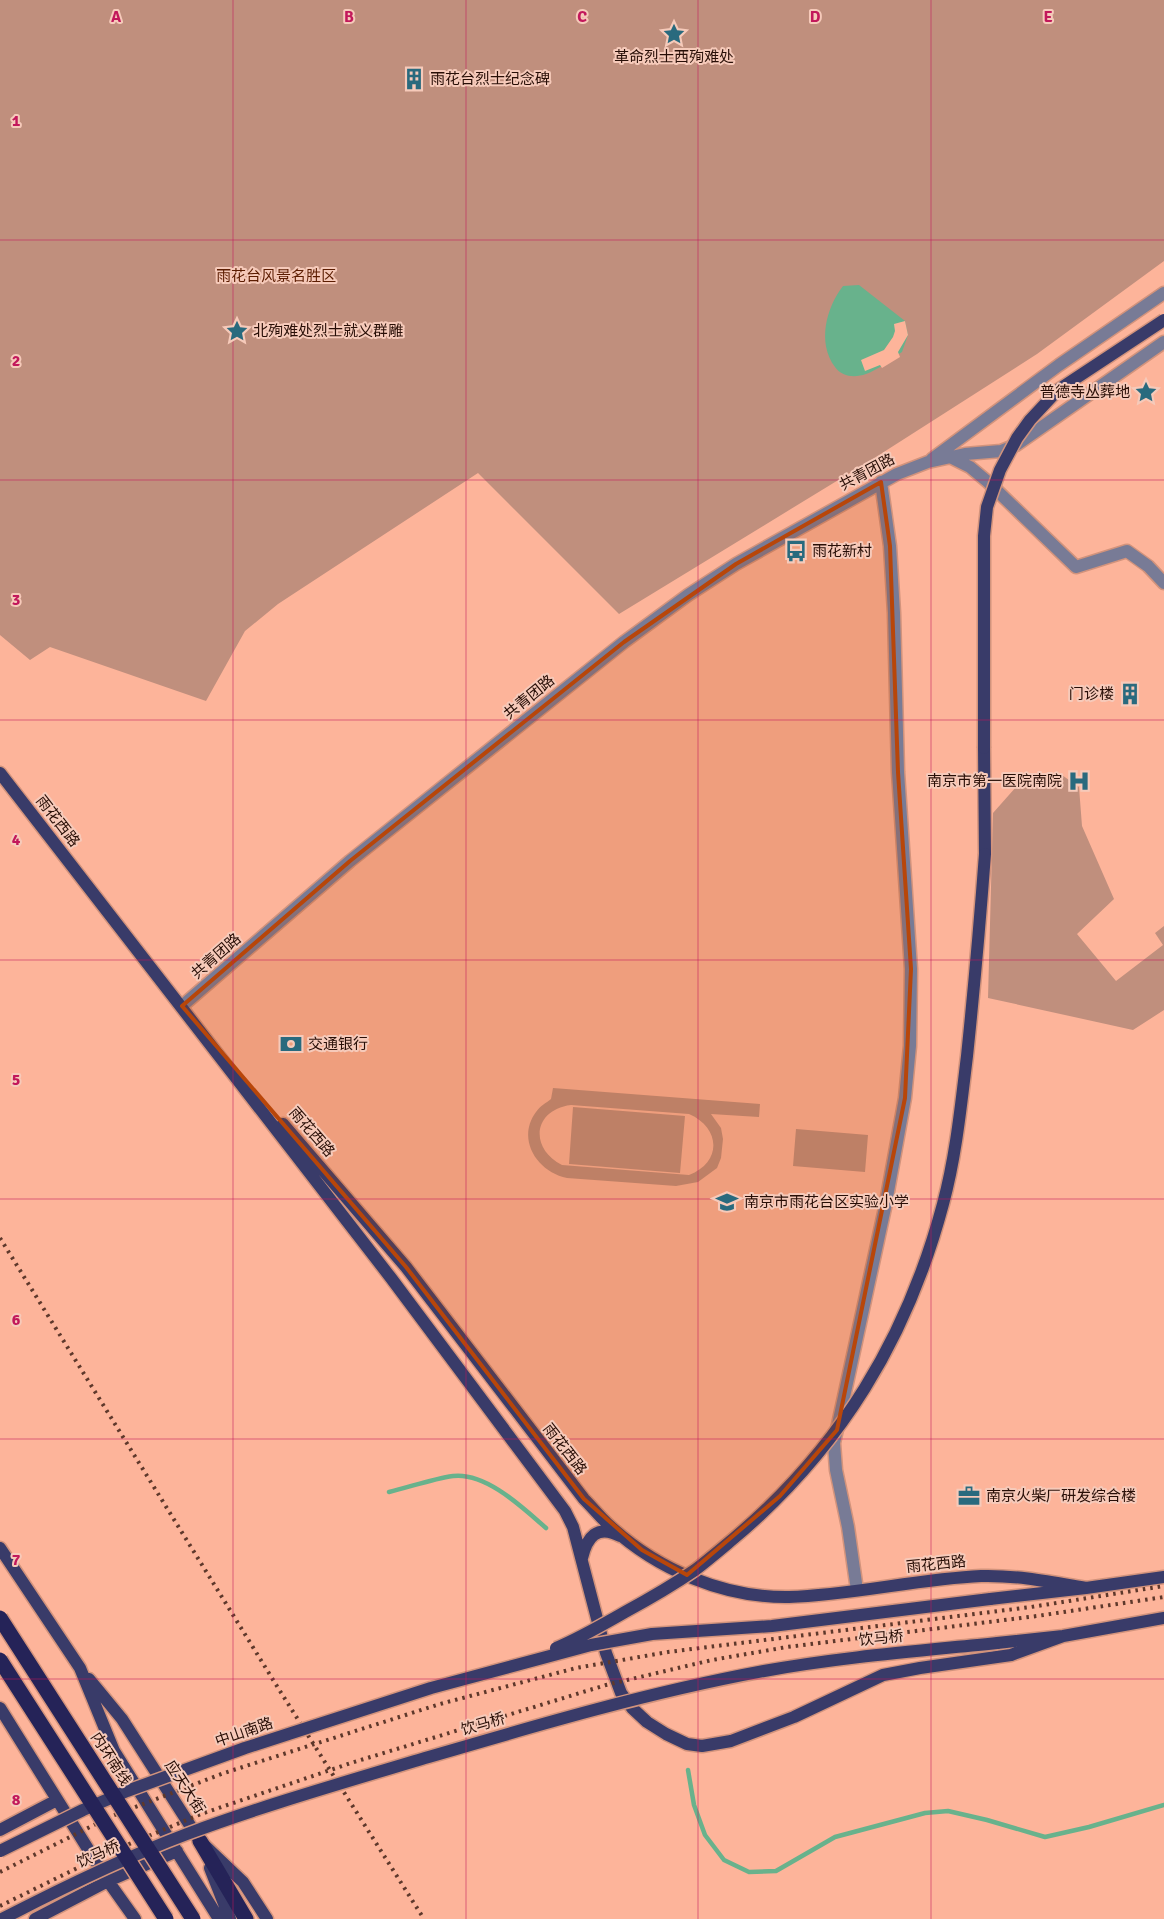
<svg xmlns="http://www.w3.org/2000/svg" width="1164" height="1919" font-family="Signika,'Noto Sans SC',sans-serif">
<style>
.green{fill:#c08f7d;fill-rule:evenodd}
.water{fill:#68b28c}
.pier{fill:#fdb49a}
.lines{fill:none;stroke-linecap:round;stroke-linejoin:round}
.stream{stroke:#68b28c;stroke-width:4.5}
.minor-casing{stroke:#d2937c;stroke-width:15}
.major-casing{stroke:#d2937c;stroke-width:15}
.highway-casing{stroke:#d2937c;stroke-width:18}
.minor{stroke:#787b96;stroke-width:12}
.major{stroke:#393b69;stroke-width:12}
.highway{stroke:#252358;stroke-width:15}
.rail{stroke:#5e382b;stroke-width:4;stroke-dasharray:2.5 5;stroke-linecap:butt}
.major-bridge-casing{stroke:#d2937c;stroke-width:15;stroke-linecap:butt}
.highway-bridge-casing{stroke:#d2937c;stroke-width:18;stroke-linecap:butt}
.major-bridge{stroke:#393b69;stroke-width:12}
.highway-bridge{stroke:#252358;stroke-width:15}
.marked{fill:#b8460a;fill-opacity:0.2;stroke:#b8460a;stroke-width:4;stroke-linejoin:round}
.grid{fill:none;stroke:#c2185b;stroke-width:1;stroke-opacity:0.55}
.labels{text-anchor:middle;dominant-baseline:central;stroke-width:4;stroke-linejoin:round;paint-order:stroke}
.poi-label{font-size:15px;fill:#280e06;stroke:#f6caba;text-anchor:start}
.park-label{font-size:15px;fill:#5b1c01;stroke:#f6caba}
.street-label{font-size:15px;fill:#280e06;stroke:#f6caba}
.grid-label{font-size:16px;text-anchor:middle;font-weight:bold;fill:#c2185b;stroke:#f6caba;stroke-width:4;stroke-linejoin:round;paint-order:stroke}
</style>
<rect width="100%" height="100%" fill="#fdb49a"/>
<!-- green -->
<path class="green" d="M 0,0 L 1164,0 L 1164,261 L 1037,354 L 876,457 L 619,614 L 478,473 L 278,604 L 245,631 L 206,701 L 50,647 L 30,660 L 0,635 Z
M 1059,773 L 1079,787 L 1082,826 L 1114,899 L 1077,934 L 1116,981 L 1163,945 L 1155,933 L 1164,926 L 1164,1010 L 1133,1030 L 988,998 L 993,813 L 1023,779 Z
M 553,1088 L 760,1104 L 759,1117 L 711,1114 L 721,1128 L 723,1139 L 721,1158 L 717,1168 L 698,1182 L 676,1186 L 567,1178 C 537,1172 516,1139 536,1112 C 540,1106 546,1103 551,1099 ZM 571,1105 L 689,1114 C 721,1128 722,1162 689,1175 L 562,1165 C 529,1148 533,1110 571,1105 Z
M 573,1107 L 685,1116 L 680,1173 L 569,1164 Z
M 796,1129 L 868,1135 L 865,1172 L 793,1166 Z"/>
<!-- water -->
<path class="water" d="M 859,285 L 905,321 L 908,335 L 902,352 C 891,359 878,370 866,374 C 855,378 842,377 835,367 C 817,343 826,308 843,286 Z"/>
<!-- pier -->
<path class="pier" d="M 905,321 L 908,335 L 898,352 L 900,357 L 882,368 L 880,365 L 865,371 L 861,360 L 884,350 L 893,337 L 895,331 L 894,324 Z"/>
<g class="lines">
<!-- stream -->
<path class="stream" d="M 389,1492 C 410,1487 432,1479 453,1476 C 486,1472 523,1508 546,1528
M 688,1770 L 694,1805 L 705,1835 L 724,1860 L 749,1872 L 776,1871 L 835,1837 L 925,1813 L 948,1811 L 987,1820 L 1045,1837 L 1089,1827 L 1164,1805"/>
<!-- minor casing -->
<g class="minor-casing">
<path id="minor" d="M 950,457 L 970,467 L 988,482 L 1076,567 L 1127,551 L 1148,566 L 1164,583
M 932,459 L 1059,365 L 1164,293
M 182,1006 L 350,861 L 624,642 L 688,595 L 736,564 L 897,474 L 928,462 L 965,454 L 1001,451 L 1016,445 L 1164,342
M 857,1590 L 848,1527 L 836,1470 L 834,1443 L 885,1208 L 905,1098 L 910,1046 L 911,969 L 898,772 L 894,613 L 890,546 L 881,482"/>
</g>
<!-- major casing -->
<g class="major-casing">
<path id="major" d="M 984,748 L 985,854
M 0,773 L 391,1278 L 565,1511 L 573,1527 L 606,1653 L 621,1693 L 632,1708 L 647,1722 L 666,1734 L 687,1744 L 702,1746 L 731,1741 L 794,1717 L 883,1675 L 920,1668 L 1011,1655 L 1063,1636
M 283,1124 L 406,1267 L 584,1499 C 593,1508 601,1518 610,1526 C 658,1570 724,1598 789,1597 C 853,1595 917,1579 981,1576 C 1017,1575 1051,1582 1086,1588
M 0,1548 L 80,1668 L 114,1751 L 219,1919
M 582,1558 C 587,1537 597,1524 620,1536
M 990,1599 L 1086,1588 L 1164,1577
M 997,1643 L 1063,1636 L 1164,1618
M 89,1679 L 122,1719 L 200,1841 L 243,1882 L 267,1919
M 0,1708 L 108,1881 L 135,1919
M 0,1830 L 57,1800
M 210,1868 L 230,1919
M 35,1919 L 108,1881 L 177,1851"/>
</g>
<!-- highway casing -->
<g class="highway-casing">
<path id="highway" d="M 200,1841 L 246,1919"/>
</g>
<!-- minor -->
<use href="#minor" class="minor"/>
<!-- major -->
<use href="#major" class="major"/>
<!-- highway -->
<use href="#highway" class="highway"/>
<!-- rail -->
<path class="rail" d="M 0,1238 L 280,1691 L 424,1919
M 0,1872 L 112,1816 L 224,1773 L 440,1704 L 576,1668 L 668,1652 L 1031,1607 L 1164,1586
M 0,1906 L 108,1853 L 201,1814 L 351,1763 L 606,1685 L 712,1660 L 787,1647 L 1037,1616 L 1164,1597"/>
<!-- major-bridge casing -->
<g class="major-bridge-casing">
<path id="major-bridge" d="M 984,748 L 984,536 L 987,507 L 1000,470 L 1017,438 L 1030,420 L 1058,390 L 1164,320
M 556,1648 C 580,1638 602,1625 625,1612 C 649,1599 673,1585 695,1570 C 708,1560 721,1549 733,1539 C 840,1449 907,1339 943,1204 C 956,1156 961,1105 967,1056 C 974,989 980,921 985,854
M 0,1851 L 83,1810 L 127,1791 L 245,1748 L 431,1688 L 591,1645 L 652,1634 L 772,1626 L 990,1599
M 2,1919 C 62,1888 123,1858 187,1834 C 262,1806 339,1784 415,1761 C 531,1727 645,1693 764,1671 C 841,1657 919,1651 997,1643"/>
</g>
<!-- highway-bridge casing -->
<g class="highway-bridge-casing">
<path id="highway-bridge" d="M 0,1618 L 193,1919
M 0,1660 L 166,1919"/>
</g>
<!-- major-bridge -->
<use href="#major-bridge" class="major-bridge"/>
<!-- highway-bridge -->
<use href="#highway-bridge" class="highway-bridge"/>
</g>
<!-- marked area -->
<path class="marked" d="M 881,482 L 890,546 L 898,772 L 911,969 L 905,1098 L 837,1430 L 780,1496 L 687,1575 L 642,1550 L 584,1499 L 406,1267 L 182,1006 L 350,861 L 624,642 L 736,564 Z"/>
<!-- grid -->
<path class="grid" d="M 233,0 L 233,1919M 466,0 L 466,1919M 698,0 L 698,1919M 931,0 L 931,1919M 0,240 L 1164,240M 0,480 L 1164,480M 0,720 L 1164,720M 0,960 L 1164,960M 0,1199 L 1164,1199M 0,1439 L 1164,1439M 0,1679 L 1164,1679"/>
<!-- icons -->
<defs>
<g id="sight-bare" transform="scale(1.725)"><path d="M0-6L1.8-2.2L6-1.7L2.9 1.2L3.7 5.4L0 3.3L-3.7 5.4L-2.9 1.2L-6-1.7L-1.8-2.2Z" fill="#296a7e" stroke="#f6caba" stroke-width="2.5" paint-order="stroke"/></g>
<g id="building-bare" transform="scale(1.725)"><path d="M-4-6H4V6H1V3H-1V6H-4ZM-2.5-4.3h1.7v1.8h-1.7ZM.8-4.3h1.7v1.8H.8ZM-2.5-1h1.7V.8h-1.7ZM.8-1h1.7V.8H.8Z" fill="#296a7e" stroke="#f6caba" stroke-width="2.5" paint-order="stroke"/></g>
<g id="bus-bare" transform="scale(1.725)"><path d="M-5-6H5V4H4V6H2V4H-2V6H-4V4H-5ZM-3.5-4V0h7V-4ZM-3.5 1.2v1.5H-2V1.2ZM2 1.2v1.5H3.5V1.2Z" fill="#296a7e" stroke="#f6caba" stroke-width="2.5" paint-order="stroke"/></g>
<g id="hospital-bare" transform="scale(1.725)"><path d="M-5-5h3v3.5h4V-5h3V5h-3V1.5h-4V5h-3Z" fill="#296a7e" stroke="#f6caba" stroke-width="2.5" paint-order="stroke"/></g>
<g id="bank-bare" transform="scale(1.725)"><path d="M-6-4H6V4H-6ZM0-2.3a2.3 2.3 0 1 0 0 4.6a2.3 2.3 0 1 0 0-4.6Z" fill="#296a7e" stroke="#f6caba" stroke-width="2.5" paint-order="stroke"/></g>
<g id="school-bare" transform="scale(1.725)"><path d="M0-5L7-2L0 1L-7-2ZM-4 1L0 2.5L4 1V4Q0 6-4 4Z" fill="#296a7e" stroke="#f6caba" stroke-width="2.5" paint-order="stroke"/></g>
<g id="office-bare" transform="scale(1.725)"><path d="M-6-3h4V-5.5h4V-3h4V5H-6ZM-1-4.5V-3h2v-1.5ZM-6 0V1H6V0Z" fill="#296a7e" stroke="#f6caba" stroke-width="2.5" paint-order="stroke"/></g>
</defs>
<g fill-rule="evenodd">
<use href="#sight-bare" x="674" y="34"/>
<use href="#building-bare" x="414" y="79"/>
<use href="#sight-bare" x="237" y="331"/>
<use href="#sight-bare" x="1146" y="392"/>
<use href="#bus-bare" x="796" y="551"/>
<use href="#building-bare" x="1130" y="694"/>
<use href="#hospital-bare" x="1079" y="781"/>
<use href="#bank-bare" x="291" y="1044"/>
<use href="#school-bare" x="727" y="1202"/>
<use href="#office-bare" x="969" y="1496"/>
</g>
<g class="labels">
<!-- poi labels -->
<g class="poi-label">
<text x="674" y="57" text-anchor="middle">革命烈士西殉难处</text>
<text x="430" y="79">雨花台烈士纪念碑</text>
<text x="253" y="331">北殉难处烈士就义群雕</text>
<text x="1130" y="392" text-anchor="end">普德寺丛葬地</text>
<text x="812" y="551">雨花新村</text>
<text x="1114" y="694" text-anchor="end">门诊楼</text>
<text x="1062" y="781" text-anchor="end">南京市第一医院南院</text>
<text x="308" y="1044">交通银行</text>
<text x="744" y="1202">南京市雨花台区实验小学</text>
<text x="986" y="1496">南京火柴厂研发综合楼</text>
</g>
<!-- park labels -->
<g class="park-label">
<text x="276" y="276">雨花台风景名胜区</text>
</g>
<!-- street labels -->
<g class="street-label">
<text transform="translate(867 472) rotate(-28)">共青团路</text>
<text transform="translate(529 697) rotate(-39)">共青团路</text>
<text transform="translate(58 821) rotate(52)">雨花西路</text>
<text transform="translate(216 956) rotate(-41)">共青团路</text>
<text transform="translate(312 1132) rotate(49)">雨花西路</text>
<text transform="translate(565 1449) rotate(52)">雨花西路</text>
<text transform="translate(936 1564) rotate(-6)">雨花西路</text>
<text transform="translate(881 1638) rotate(-6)">饮马桥</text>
<text transform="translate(483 1724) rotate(-16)">饮马桥</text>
<text transform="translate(244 1732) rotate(-19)">中山南路</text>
<text transform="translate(111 1759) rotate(57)">内环南线</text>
<text transform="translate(185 1787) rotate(57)">应天大街</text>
<text transform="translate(98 1854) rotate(-24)">饮马桥</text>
</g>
</g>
<g class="grid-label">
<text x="116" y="22">A</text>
<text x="349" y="22">B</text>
<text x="582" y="22">C</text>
<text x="815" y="22">D</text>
<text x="1048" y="22">E</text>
<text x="16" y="126">1</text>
<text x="16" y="366">2</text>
<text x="16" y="605">3</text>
<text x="16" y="845">4</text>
<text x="16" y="1085">5</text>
<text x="16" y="1325">6</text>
<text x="16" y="1565">7</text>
<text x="16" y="1805">8</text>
</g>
</svg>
